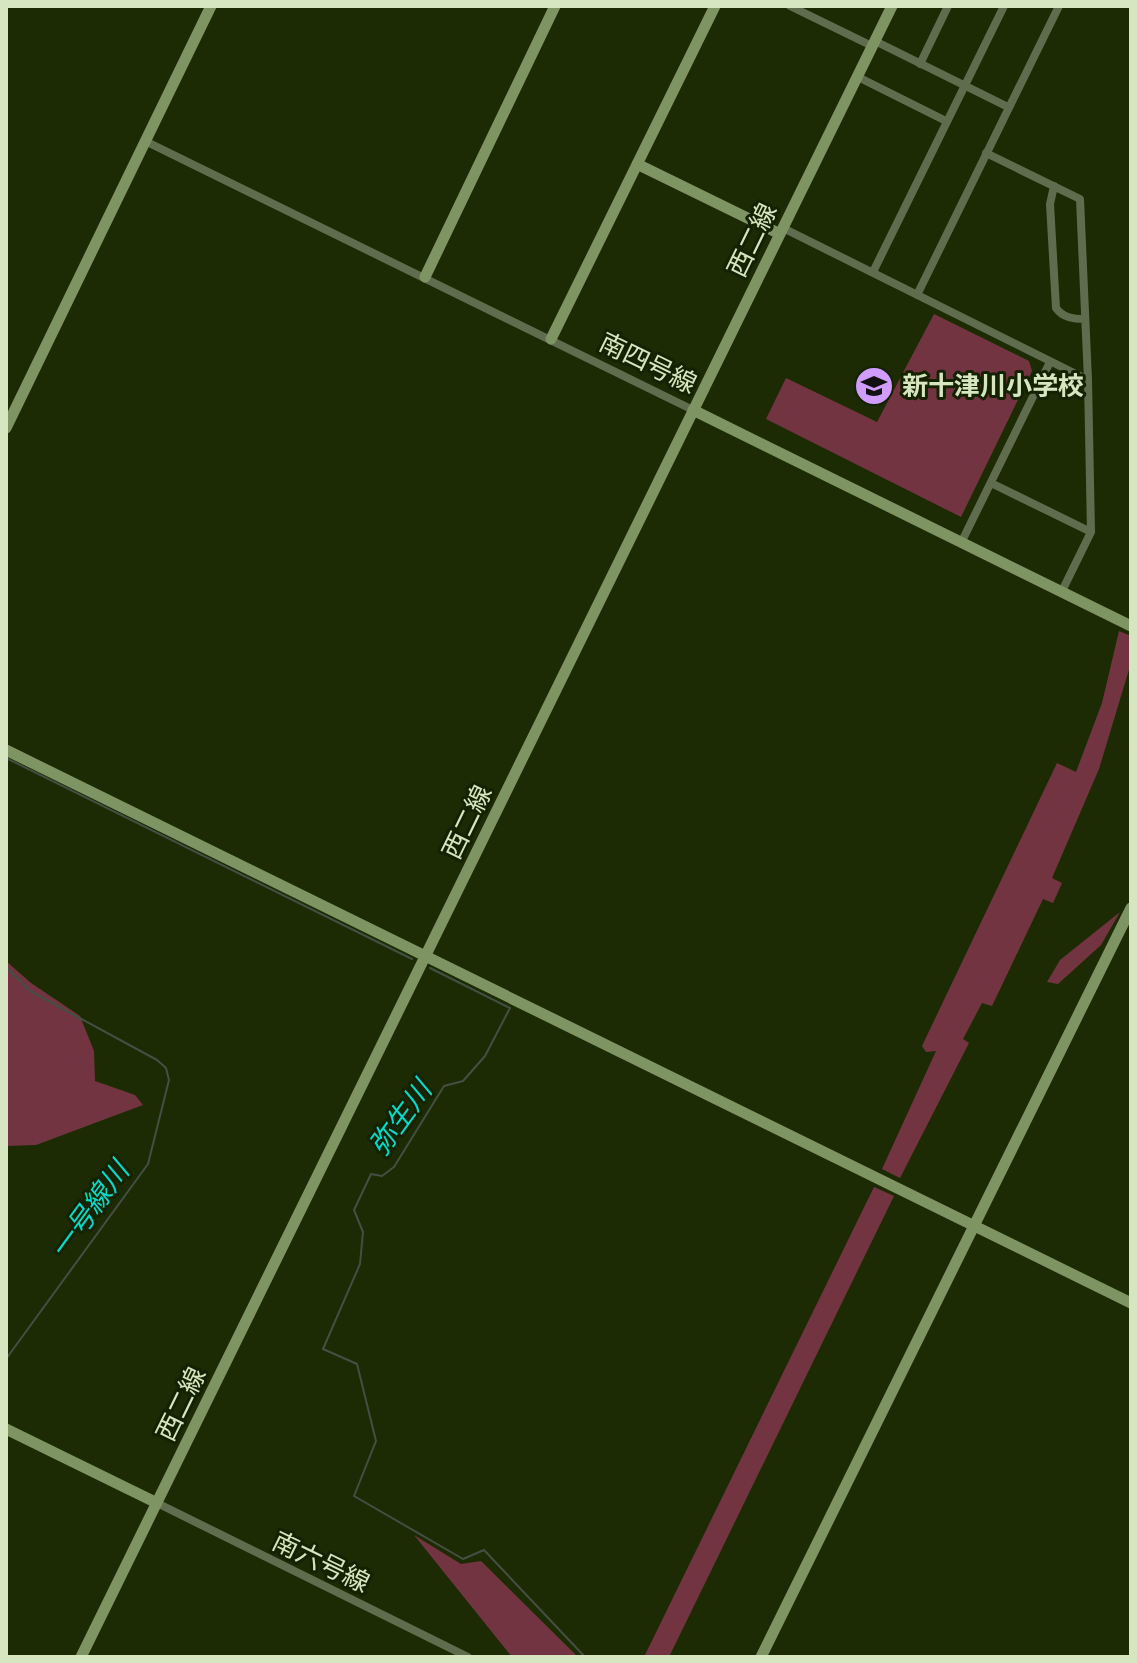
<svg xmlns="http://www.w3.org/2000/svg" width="1137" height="1663" font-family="Cabin,'Noto Sans JP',sans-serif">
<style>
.green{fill:#733442}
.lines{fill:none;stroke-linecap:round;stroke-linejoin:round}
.stream{stroke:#425044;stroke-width:2}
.street{stroke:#5f6d4e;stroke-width:8}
.secondary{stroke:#7f9463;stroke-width:11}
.labels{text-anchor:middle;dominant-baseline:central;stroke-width:6;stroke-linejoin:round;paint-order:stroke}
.street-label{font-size:26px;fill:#d5e6c0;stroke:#142200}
.poi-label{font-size:26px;font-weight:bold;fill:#d5e6c0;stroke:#142200;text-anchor:start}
.water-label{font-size:28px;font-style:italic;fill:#02dbce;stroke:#142200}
</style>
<rect width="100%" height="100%" fill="#1d2b04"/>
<!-- green -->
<path class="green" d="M 934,314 L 1029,361 L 1032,371 L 961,517 L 766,419 L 786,378 L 877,422 Z
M 1119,631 L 1131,636 L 1131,663 L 1099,769 L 1052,878 L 1062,883 L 1053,903 L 1043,899 L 992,1006 L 982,1003 L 963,1039 L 969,1043 L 900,1178 L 882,1169 L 936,1051 L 926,1052 L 922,1046 L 1057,763 L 1076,772 L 1102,703 Z
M 1120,912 L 1101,945 L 1058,984 L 1047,982 L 1060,960 Z
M 6,961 L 31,983 L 80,1016 L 94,1051 L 95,1081 L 135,1095 L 143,1105 L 36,1145 L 6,1146 Z
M 874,1187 L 894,1196 L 669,1657 L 644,1657 Z
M 414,1535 L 461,1564 L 481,1561 L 578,1657 L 512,1657 Z"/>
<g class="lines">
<!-- stream -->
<path class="stream" d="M 6,758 L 412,959
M 6,967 L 30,991 L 157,1060 L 166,1068 L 169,1080 L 148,1164 L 6,1359
M 430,968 L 510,1008 L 485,1056 L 463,1081 L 444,1086 L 394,1167 L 382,1176 L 371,1174 L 354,1210 L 363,1232 L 360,1264 L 323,1349 L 357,1364 L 376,1441 L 354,1496 L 463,1559 L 484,1550 L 585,1657"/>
<!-- street -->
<path class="street" d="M 790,6 L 872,46
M 875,41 L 1008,107
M 920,64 L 948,6
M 858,77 L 946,121
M 145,141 L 693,410
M 986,153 L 1080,199 L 1088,380 L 1091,532 L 1062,591
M 1054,186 L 1050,204 L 1056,308 C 1063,318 1074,319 1085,319
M 783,228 L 1088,380
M 873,272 L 1004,6
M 917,295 L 1059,6
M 991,483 L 1091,532
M 962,541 L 1050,362
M 157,1503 L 468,1657"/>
<!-- secondary -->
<path class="secondary" d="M 637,164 L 780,234
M 425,277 L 555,6
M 551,339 L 715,6
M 693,410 L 1131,626
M 6,428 L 211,6
M 6,750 L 1131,1303
M 6,1429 L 157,1503
M 81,1657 L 892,6
M 761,1657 L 1131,908"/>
</g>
<!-- icons -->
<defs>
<g id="school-disc" transform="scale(2)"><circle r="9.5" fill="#d09dff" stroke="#142200"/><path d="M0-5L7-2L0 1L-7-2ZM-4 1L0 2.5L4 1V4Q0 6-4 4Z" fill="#111"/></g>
</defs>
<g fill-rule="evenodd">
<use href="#school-disc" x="874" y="386"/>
</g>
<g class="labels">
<!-- street labels -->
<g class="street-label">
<text transform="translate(752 240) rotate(-64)">西二線</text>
<text transform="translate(648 363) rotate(26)">南四号線</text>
<text transform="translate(467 822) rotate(-64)">西二線</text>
<text transform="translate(181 1404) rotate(-64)">西二線</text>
<text transform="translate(321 1562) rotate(26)">南六号線</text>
</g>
<!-- poi labels -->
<g class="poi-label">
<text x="902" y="386">新十津川小学校</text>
</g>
<!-- water labels -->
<g class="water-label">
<text transform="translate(400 1118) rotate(-54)">弥生川</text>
<text transform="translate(89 1210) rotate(-54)">一号線川</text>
</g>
</g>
<!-- border -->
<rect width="1137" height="1663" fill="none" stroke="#d5e6c0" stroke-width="16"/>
</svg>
